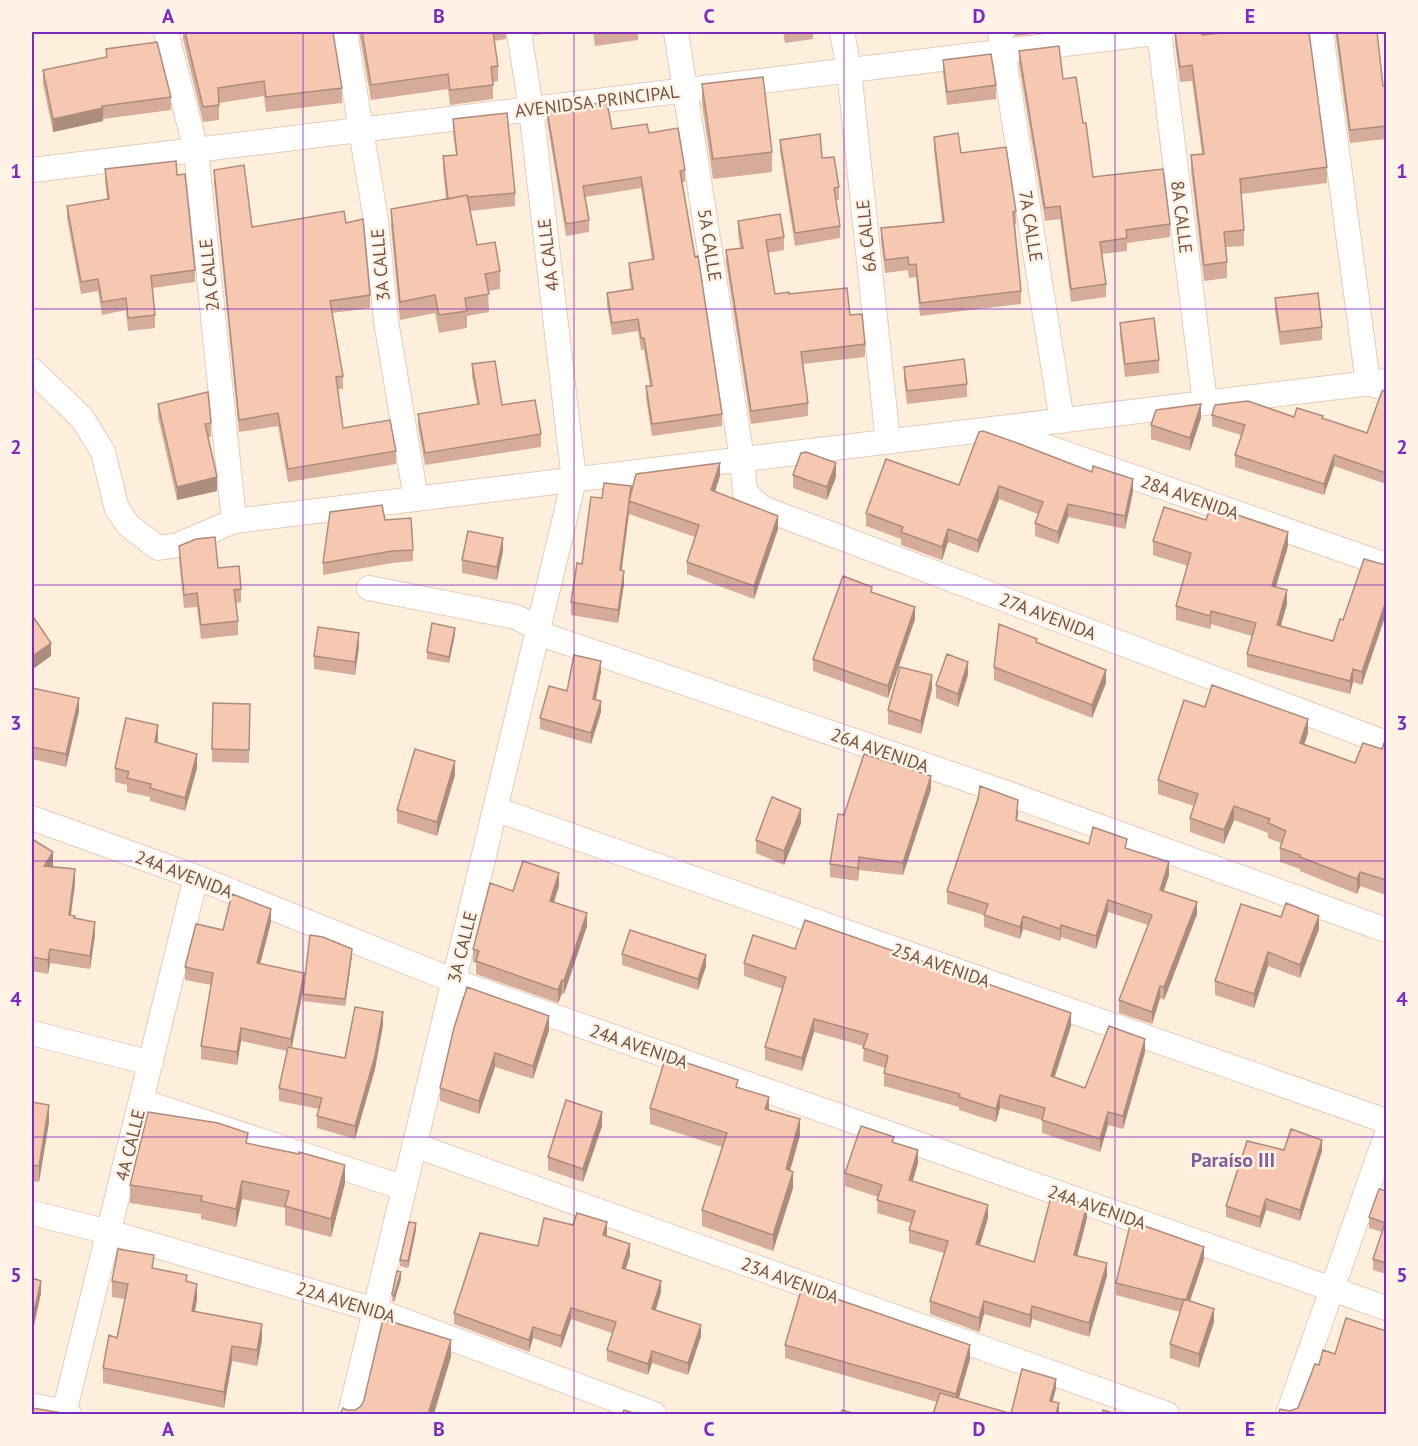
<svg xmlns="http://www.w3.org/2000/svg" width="1418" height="1446" font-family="'PT Sans',sans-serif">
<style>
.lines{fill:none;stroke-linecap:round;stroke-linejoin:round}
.minor-casing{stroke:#e5ccbc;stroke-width:26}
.minor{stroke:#fff;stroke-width:24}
.wall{fill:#d4ac99}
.shaded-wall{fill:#ac8c7d}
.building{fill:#f6c8b2;stroke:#ac8c7d;stroke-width:1.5}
.grid{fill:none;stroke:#7b2cbf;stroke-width:1.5;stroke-opacity:0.55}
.labels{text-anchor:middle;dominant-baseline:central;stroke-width:5;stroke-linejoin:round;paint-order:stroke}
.street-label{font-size:18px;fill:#765244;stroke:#fff3e6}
.neighbourhood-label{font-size:20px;font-weight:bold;fill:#825f9a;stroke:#fff3e6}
.neatline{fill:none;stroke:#7b2cbf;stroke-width:2}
.grid-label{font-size:20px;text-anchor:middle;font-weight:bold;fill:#7b2cbf}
</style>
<rect width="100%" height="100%" fill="#feefdd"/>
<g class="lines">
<!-- minor casing -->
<g class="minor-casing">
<path id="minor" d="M 166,32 L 196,150 L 234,521
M 345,32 L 376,221 L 386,321 L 416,499
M 676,32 L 742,459 L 745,492 L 762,508 L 1386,743
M 842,32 L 849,70 L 888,442
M 1000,32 L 1062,421
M 1159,32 L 1205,403
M 1321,32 L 1368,383 L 1384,388
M 32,170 L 1162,32
M 32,370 L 82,418 L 103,452 L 117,509 L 128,525 L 158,548 L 178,545 L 234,521 L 1386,381
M 1001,431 L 1386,565
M 369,588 L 516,617 L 532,625 L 538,633 L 1001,791 L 1386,930
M 495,809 L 1386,1121
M 32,818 L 196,877 L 454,981 L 1386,1308
M 32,1033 L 151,1063
M 141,1101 L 404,1188
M 414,1145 L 1167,1414
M 32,1213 L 109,1232 L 375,1310 L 654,1414
M 32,1405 L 69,1414
M 64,1413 L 196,877
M 350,1414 L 574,480 L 531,109 L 519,32
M 1288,1414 L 1386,1136"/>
</g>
<!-- minor -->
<use href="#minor" class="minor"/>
</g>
<!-- wall -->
<path class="wall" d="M 183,32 L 333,32 L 342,88 L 342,103 L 266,112 L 264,96 L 219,103 L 219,120 L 203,122 L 183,39 Z
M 359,32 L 506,32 L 506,39 L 494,41 L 498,66 L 498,81 L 493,82 L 493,99 L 450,105 L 448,89 L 371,100 Z
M 533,32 L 560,32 L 534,35 Z
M 593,32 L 638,32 L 638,40 L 595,46 Z
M 783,32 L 813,32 L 813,39 L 785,43 Z
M 1014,32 L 1049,32 L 1015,36 Z
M 1175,32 L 1202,35 L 1327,167 L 1327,183 L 1241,194 L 1244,230 L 1244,246 L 1226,247 L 1227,262 L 1227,278 L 1204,281 L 1191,171 L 1191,155 L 1202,154 L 1192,81 L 1180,82 L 1175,43 Z
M 1335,32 L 1377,32 L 1383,86 L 1386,86 L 1386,139 L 1350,143 Z
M 106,49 L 171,97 L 171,110 L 103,119 L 103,121 L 53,132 L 43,84 L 43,70 L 106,57 Z
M 1019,51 L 1063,79 L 1083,123 L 1093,177 L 1170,224 L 1170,237 L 1127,243 L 1127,251 L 1102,254 L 1106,284 L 1106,297 L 1071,302 L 1060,219 L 1045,221 L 1019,64 Z
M 943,60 L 996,85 L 996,99 L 947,105 L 943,73 Z
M 702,84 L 772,152 L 772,172 L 713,179 L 702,104 Z
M 547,110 L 612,129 L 649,133 L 685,170 L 685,182 L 682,182 L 722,414 L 722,426 L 652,436 L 646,398 L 646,386 L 650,386 L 644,350 L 641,350 L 638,331 L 612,335 L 607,305 L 607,293 L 631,289 L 629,275 L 629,263 L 652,260 L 641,188 L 585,197 L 589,220 L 589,232 L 566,236 L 547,121 Z
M 453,119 L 515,193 L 515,206 L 470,211 L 477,245 L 500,271 L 500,289 L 488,291 L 489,312 L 467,316 L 467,328 L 439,333 L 435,313 L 400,320 L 391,227 L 391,209 L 446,199 L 443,170 L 443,156 L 456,155 L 453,133 Z
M 934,137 L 961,153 L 1016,211 L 1016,224 L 1015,225 L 1021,291 L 1021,304 L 920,316 L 916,277 L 909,278 L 908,270 L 885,273 L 881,241 L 881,228 L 942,222 L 934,150 Z
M 780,140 L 822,158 L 839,187 L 839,200 L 836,200 L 840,226 L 840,238 L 795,246 L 780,152 Z
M 105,169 L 177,175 L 195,270 L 195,282 L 153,288 L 155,315 L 155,328 L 128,331 L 126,310 L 102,315 L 98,291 L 81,294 L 67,218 L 67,206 L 107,199 L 105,181 Z
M 214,170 L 252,227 L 346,223 L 370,295 L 370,308 L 332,313 L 343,376 L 343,389 L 338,389 L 343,428 L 396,451 L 396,464 L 288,482 L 278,426 L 239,432 L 214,182 Z
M 738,221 L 784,237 L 784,250 L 768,253 L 775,294 L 789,294 L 850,315 L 865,344 L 865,357 L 803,364 L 808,403 L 808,416 L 751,424 L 726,263 L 726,250 L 740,248 L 738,234 Z
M 1275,298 L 1322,327 L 1322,340 L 1280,345 L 1275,311 Z
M 1120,323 L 1159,360 L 1159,373 L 1125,377 L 1120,336 Z
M 472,364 L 502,405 L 541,434 L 541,447 L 425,465 L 418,426 L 418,414 L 477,404 L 472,376 Z
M 904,367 L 967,384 L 967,397 L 907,404 L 904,380 Z
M 1386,389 L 1386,484 L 1334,466 L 1324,495 L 1235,467 L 1235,455 L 1241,435 L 1212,426 L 1212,415 L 1294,417 L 1323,419 L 1367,433 Z
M 158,404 L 211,423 L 211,437 L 208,437 L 217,491 L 177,500 L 158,417 Z
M 1201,418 L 1190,451 L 1151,439 L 1151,425 Z
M 1092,472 L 1133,492 L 1125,529 L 1068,517 L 1058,544 L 1035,536 L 1035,523 L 1038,514 L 999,499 L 978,553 L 948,542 L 942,560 L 901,545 L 901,539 L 866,526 L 866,513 L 959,485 Z
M 793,475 L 836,477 L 827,500 L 793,488 Z
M 720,476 L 715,491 L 778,529 L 754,599 L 687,574 L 687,562 L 695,537 L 629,514 L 629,513 L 621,570 L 624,584 L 618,623 L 571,615 L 571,602 L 602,498 L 631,495 Z
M 385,520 L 413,550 L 413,561 L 392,563 L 323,575 L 323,563 Z
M 1153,541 L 1288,546 L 1276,587 L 1287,604 L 1281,626 L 1333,641 L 1343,620 L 1364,559 L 1362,685 L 1353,682 L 1350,694 L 1247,667 L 1247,654 L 1252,636 L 1211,624 L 1210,629 L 1176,620 L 1176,606 L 1188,566 L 1153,555 Z
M 179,546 L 218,568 L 241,589 L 241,602 L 236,603 L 238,621 L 238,635 L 201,639 L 197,607 L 184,608 L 179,559 Z
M 503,551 L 497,580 L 462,573 L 462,560 Z
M 872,592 L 915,619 L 888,698 L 813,671 L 813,659 Z
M 455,634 L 449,663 L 427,659 L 427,652 Z
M 1037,642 L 1106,683 L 1092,718 L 994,680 L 994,667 Z
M 359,646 L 355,675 L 314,669 L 314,656 Z
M 601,672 L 596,700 L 601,712 L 591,744 L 540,729 L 540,718 L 567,691 Z
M 968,675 L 958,707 L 936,698 L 936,685 Z
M 32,688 L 79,711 L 66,767 L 32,759 Z
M 932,689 L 921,734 L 888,724 L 888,710 Z
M 1205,707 L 1308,733 L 1304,744 L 1355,763 L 1382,749 L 1386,742 L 1386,895 L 1360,886 L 1357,894 L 1300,871 L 1300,869 L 1280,862 L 1280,848 L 1281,843 L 1268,838 L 1268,833 L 1234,820 L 1224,844 L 1190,832 L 1190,818 L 1194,806 L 1158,794 L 1158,780 Z
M 250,718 L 249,763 L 212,762 L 212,749 Z
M 158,739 L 157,743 L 197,768 L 185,811 L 150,801 L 150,797 L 127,792 L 127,785 L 115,782 L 115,768 Z
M 455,775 L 437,836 L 397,823 L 397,810 Z
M 931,789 L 903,875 L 859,870 L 858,881 L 830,877 L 830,864 L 844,815 Z
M 1018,812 L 1017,820 L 1089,844 L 1127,849 L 1169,875 L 1164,891 L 1197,914 L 1164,1000 L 1160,998 L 1152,1024 L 1119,1013 L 1119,1000 L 1148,925 L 1108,912 L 1096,949 L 1061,937 L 1060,941 L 1023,929 L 1020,939 L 984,927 L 984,915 L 947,904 L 947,891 Z
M 801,823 L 784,865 L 756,853 L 756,840 Z
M 32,839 L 53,866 L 52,867 L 75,883 L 71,915 L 95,935 L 90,969 L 50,963 L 48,974 L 32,971 Z
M 559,886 L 554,902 L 587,926 L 564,994 L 562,993 L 558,1003 L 476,974 L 476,963 L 473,962 L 473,949 L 513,891 Z
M 1241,904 L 1319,929 L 1300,978 L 1268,966 L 1254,1008 L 1215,995 L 1215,981 Z
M 271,922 L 260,964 L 304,983 L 352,955 L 345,1006 L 303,1001 L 303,990 L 291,1048 L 345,1058 L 383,1025 L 375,1069 L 355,1139 L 317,1128 L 317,1116 L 319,1109 L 279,1101 L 279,1088 L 287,1051 L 241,1041 L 237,1065 L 201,1059 L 201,1046 L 211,985 L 185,980 L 185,967 L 223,930 Z
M 795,949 L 1071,1026 L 1054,1077 L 1085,1088 L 1145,1052 L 1123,1129 L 1108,1125 L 1100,1152 L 1042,1133 L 1042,1120 L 1000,1108 L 996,1122 L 959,1110 L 959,1107 L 884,1086 L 884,1073 L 885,1068 L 863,1061 L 864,1046 L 814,1032 L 802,1071 L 765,1060 L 765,1047 L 783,989 L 744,976 L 744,963 Z
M 622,954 L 706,966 L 698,990 L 622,965 Z
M 454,1028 L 549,1030 L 533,1079 L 495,1067 L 479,1114 L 440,1101 L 440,1088 Z
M 738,1087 L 800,1135 L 790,1171 L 793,1188 L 773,1251 L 702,1226 L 702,1210 L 722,1147 L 650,1124 L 650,1108 Z
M 32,1102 L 49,1122 L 39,1182 L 32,1181 Z
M 602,1126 L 583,1182 L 548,1170 L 548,1157 Z
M 248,1143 L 345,1183 L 331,1237 L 285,1225 L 285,1208 L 242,1199 L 236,1227 L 201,1219 L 201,1214 L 130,1203 L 130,1185 Z
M 894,1143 L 918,1163 L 913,1181 L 988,1218 L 980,1245 L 1034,1262 L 1087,1218 L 1077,1256 L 1107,1276 L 1089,1337 L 1032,1319 L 1030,1328 L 984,1314 L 979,1332 L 930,1314 L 930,1301 L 944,1253 L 909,1243 L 909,1230 L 911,1223 L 877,1213 L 878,1197 L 845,1186 L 845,1173 Z
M 1284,1150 L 1322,1151 L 1300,1221 L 1266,1210 L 1260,1228 L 1226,1217 L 1226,1206 Z
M 1386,1191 L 1386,1274 L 1373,1270 L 1373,1259 L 1382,1232 L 1369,1228 L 1369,1217 Z
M 416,1230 L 408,1268 L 400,1266 L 400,1260 Z
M 607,1234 L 607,1236 L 630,1255 L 626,1269 L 661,1292 L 656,1310 L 701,1336 L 688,1375 L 652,1363 L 648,1375 L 607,1361 L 607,1350 L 612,1333 L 571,1319 L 561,1348 L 533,1338 L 529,1352 L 454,1324 L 454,1313 L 538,1246 Z
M 1204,1259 L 1190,1301 L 1214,1322 L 1199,1368 L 1170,1358 L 1170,1344 L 1180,1312 L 1116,1295 L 1116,1283 Z
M 154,1268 L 187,1282 L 197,1299 L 195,1312 L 262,1340 L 257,1366 L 232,1361 L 224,1408 L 103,1383 L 103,1368 L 117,1338 L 125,1299 L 112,1297 L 112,1281 Z
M 32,1278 L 41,1293 L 34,1325 L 32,1324 Z
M 401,1279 L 394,1302 L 392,1301 L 392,1294 Z
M 785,1345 L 970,1359 L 959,1398 L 1009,1414 L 937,1402 L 785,1358 Z"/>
<!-- shaded-wall -->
<path class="shaded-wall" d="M 103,108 L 103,121 L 53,132 L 53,119 Z
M 1201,404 L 1201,418 L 1190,451 L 1190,438 Z
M 1334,455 L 1334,466 L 1324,495 L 1324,484 Z
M 720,463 L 720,476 L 711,503 L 711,490 Z
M 836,463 L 836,477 L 827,500 L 827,487 Z
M 217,477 L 217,491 L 177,500 L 177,487 Z
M 1133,479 L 1133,492 L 1125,529 L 1125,516 Z
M 631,486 L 631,500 L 629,501 L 629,513 L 620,584 L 620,570 Z
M 999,486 L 999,499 L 978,553 L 978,540 Z
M 1068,504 L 1068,517 L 1058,544 L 1058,532 Z
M 778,516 L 778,529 L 754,599 L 754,586 Z
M 948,529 L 948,542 L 942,560 L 942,547 Z
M 1288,532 L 1288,546 L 1272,599 L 1272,586 Z
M 503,538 L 503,551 L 497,580 L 497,567 Z
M 624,571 L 624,584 L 618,623 L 618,610 Z
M 1287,590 L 1287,604 L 1277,638 L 1277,625 Z
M 1386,601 L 1386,614 L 1362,685 L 1362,672 Z
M 915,607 L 915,619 L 888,698 L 888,686 Z
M 1211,611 L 1211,624 L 1210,629 L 1210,616 Z
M 455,628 L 455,634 L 449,663 L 449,657 Z
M 359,633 L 359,646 L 355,675 L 355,662 Z
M 51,643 L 51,656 L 33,669 L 32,678 L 32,665 L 33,656 Z
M 601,661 L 601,672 L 593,710 L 593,699 Z
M 968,662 L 968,675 L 958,707 L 958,694 Z
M 1353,669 L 1353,682 L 1350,694 L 1350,681 Z
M 1106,670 L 1106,683 L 1092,718 L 1092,705 Z
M 932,675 L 932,689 L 921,734 L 921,721 Z
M 79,698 L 79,711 L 66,767 L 66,754 Z
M 601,701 L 601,712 L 591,744 L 591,733 Z
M 1308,719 L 1308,733 L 1300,757 L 1300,743 Z
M 158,725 L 158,739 L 155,756 L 155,742 Z
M 197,754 L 197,768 L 185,811 L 185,798 Z
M 455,761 L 455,775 L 437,836 L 437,822 Z
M 931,776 L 931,789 L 903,875 L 903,863 Z
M 1018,800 L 1018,812 L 1016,832 L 1016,820 Z
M 1234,806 L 1234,820 L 1224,844 L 1224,830 Z
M 801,809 L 801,823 L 784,865 L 784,851 Z
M 53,852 L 53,866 L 44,879 L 44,866 Z
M 859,857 L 859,870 L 858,881 L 858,868 Z
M 1169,862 L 1169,875 L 1160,902 L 1160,890 Z
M 75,869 L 75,883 L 69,928 L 69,915 Z
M 1360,872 L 1360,886 L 1357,894 L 1357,879 Z
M 559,873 L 559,886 L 550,914 L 550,901 Z
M 1108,900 L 1108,912 L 1096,949 L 1096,936 Z
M 1197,902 L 1197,914 L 1164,1000 L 1164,987 Z
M 271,909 L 271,922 L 257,976 L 257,963 Z
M 587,913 L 587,926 L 564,994 L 564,981 Z
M 1023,916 L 1023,929 L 1020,939 L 1020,927 Z
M 1319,916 L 1319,929 L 1300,978 L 1300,965 Z
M 95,922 L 95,935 L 90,969 L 90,956 Z
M 1061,925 L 1061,937 L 1060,941 L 1060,929 Z
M 50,949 L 50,963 L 48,974 L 48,960 Z
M 352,949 L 352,955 L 345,1006 L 345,999 Z
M 1268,952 L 1268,966 L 1254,1008 L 1254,994 Z
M 706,955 L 706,966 L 698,990 L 698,979 Z
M 304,973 L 304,986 L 291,1052 L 291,1039 Z
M 562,980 L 562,993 L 558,1003 L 558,990 Z
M 1160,986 L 1160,998 L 1152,1024 L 1152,1012 Z
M 383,1012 L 383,1025 L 375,1069 L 355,1139 L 355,1126 Z
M 1071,1013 L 1071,1026 L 1051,1089 L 1051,1076 Z
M 549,1016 L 549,1030 L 533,1079 L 533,1066 Z
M 814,1019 L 814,1032 L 802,1071 L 802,1058 Z
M 241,1028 L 241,1041 L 237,1065 L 237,1052 Z
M 1145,1039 L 1145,1052 L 1123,1129 L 1123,1116 Z
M 495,1053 L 495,1067 L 479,1114 L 479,1101 Z
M 1000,1095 L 1000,1108 L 996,1122 L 996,1109 Z
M 769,1097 L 769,1113 L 765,1109 Z
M 49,1105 L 49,1122 L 39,1182 L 39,1166 Z
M 602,1112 L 602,1126 L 583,1182 L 583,1169 Z
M 1108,1112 L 1108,1125 L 1100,1152 L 1100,1139 Z
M 800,1119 L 800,1135 L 786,1185 L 786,1169 Z
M 1322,1140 L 1322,1151 L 1300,1221 L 1300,1210 Z
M 918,1150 L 918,1163 L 909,1193 L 909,1180 Z
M 345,1165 L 345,1183 L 331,1237 L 331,1219 Z
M 793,1172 L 793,1188 L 773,1251 L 773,1235 Z
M 242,1181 L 242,1199 L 236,1227 L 236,1209 Z
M 1266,1199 L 1266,1210 L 1260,1228 L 1260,1217 Z
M 988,1205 L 988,1218 L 976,1257 L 976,1244 Z
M 1087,1205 L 1087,1218 L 1074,1268 L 1074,1255 Z
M 607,1222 L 607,1234 L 603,1246 L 603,1235 Z
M 416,1223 L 416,1230 L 408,1268 L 408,1261 Z
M 630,1244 L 630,1255 L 622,1280 L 622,1268 Z
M 1204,1247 L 1204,1259 L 1186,1313 L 1186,1301 Z
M 1107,1263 L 1107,1276 L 1089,1337 L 1089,1323 Z
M 401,1272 L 401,1279 L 394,1302 L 394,1295 Z
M 41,1281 L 41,1293 L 34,1325 L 34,1312 Z
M 661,1281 L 661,1292 L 652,1321 L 652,1309 Z
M 197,1284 L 197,1299 L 192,1327 L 192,1311 Z
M 984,1301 L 984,1314 L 979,1332 L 979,1318 Z
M 1032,1306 L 1032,1319 L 1030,1328 L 1030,1315 Z
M 571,1308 L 571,1319 L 561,1348 L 561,1336 Z
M 1214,1309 L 1214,1322 L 1199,1368 L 1199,1354 Z
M 262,1324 L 262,1340 L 257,1366 L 257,1350 Z
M 701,1325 L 701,1336 L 688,1375 L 688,1363 Z
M 533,1327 L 533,1338 L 529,1352 L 529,1340 Z
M 451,1340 L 451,1357 L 434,1414 L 429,1411 Z
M 970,1345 L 970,1359 L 956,1408 L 956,1394 Z
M 232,1346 L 232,1361 L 224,1408 L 224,1392 Z
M 652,1351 L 652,1363 L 648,1375 L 648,1364 Z
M 1056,1379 L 1056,1389 L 1050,1411 L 1050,1401 Z
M 1059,1403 L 1059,1413 L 1058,1414 L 1056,1414 Z"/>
<!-- building -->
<path class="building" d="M 185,32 L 333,32 L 342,88 L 266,97 L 264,81 L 218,88 L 219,105 L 203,107 Z
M 362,32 L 493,32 L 498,66 L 491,67 L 493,85 L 450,90 L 448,74 L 371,85 Z
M 1175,32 L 1202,32 L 1202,35 L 1231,32 L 1309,32 L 1327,167 L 1240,179 L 1244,230 L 1224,232 L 1227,262 L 1204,265 L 1191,155 L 1204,154 L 1192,65 L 1180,67 Z
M 1337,32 L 1377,32 L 1383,86 L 1386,86 L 1386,126 L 1350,130 Z
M 157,42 L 171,97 L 102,106 L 103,108 L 53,119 L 43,70 L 107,57 L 106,49 Z
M 1059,46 L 1063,79 L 1076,77 L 1083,123 L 1086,123 L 1093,177 L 1163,169 L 1170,224 L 1126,230 L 1127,238 L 1100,242 L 1106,284 L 1071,289 L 1060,206 L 1045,208 L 1019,51 Z
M 991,54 L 996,85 L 947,92 L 943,60 Z
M 763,77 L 772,152 L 713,159 L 702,84 Z
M 607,102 L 612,129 L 647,124 L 649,133 L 678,128 L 685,170 L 680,171 L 695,257 L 698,256 L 722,414 L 652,424 L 646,386 L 652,386 L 644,338 L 641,338 L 638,319 L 612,323 L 607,293 L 633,289 L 629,263 L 654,259 L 641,177 L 583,186 L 589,220 L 566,224 L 547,110 Z
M 507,113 L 515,193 L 468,197 L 467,195 L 448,199 L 443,156 L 457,155 L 453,119 Z
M 958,133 L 961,153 L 1006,147 L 1016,211 L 1013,212 L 1021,291 L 920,303 L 916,264 L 909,265 L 908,257 L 885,260 L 881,228 L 944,222 L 934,137 Z
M 820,134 L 822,158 L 834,157 L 839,187 L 834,188 L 840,226 L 795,233 L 780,140 Z
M 176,161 L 177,175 L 185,174 L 195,270 L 151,276 L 155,315 L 128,318 L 126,298 L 102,302 L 98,279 L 81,282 L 67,206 L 109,199 L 105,169 Z
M 244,165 L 252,227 L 344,211 L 346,223 L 363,219 L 370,295 L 330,301 L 343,376 L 336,377 L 343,428 L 390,420 L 396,451 L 288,469 L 278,413 L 239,420 L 214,170 Z
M 467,195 L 477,245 L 495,242 L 500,271 L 485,274 L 489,294 L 465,298 L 467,311 L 439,315 L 435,295 L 400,302 L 391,209 Z
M 780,214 L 784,237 L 766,240 L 775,294 L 789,292 L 789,294 L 847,288 L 850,315 L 862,314 L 865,344 L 801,352 L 808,403 L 751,411 L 726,250 L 743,248 L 738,221 Z
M 1318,293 L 1322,327 L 1280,332 L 1275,298 Z
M 1154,318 L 1159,360 L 1125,364 L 1120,323 Z
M 964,359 L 967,384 L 907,391 L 904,367 Z
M 495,361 L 502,405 L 535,400 L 541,434 L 425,453 L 418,414 L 479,404 L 472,364 Z
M 1386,389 L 1386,473 L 1334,455 L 1324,484 L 1235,455 L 1245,425 L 1212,415 L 1215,405 L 1248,401 L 1294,417 L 1297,408 L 1323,416 L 1322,418 L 1367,433 L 1382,391 Z
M 208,392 L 211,423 L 205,424 L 217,477 L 177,487 L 158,404 Z
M 1201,404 L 1190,438 L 1151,425 L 1156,410 Z
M 983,431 L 1020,444 L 1092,472 L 1093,466 L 1133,479 L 1125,516 L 1068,504 L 1058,532 L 1035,523 L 1043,502 L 999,486 L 978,540 L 948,529 L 942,547 L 901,532 L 903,527 L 866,513 L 886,459 L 959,485 L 979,432 Z
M 806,452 L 836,463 L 827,487 L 793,475 L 801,453 Z
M 720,463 L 711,490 L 778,516 L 754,586 L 687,562 L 699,525 L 629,501 L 636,474 Z
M 604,483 L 631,486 L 620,570 L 624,571 L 618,610 L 571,602 L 577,563 L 582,564 L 591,497 L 602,498 Z
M 382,505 L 385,520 L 411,518 L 413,550 L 392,551 L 323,563 L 330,512 Z
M 1211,506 L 1288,532 L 1272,586 L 1287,590 L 1277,625 L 1333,641 L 1340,619 L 1343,620 L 1364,559 L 1386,565 L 1386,601 L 1362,672 L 1353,669 L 1350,681 L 1247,654 L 1256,623 L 1211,611 L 1210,616 L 1176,606 L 1191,553 L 1153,541 L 1164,507 L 1206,520 Z
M 468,531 L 503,538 L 497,567 L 462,560 Z
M 215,537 L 218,568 L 239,566 L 241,589 L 234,590 L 238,621 L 201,625 L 197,593 L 184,595 L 179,546 L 196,539 Z
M 843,576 L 872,587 L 871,592 L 915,607 L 888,686 L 813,659 Z
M 32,615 L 51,643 L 33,656 L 32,665 Z
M 432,623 L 455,628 L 449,657 L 427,652 Z
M 999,624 L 1037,639 L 1036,642 L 1106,670 L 1092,705 L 994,667 Z
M 318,627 L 359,633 L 355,662 L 314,656 Z
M 947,654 L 968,662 L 958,694 L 936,685 Z
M 574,655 L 601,661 L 593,699 L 601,701 L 591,733 L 540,718 L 549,686 L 567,691 Z
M 900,667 L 932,675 L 921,721 L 888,710 Z
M 1212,685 L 1308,719 L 1300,743 L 1355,763 L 1363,743 L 1382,749 L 1384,743 L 1386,742 L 1386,880 L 1360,872 L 1357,879 L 1300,857 L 1300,855 L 1280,848 L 1286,831 L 1268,823 L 1270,819 L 1234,806 L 1224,830 L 1190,818 L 1198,794 L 1158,780 L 1184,700 L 1205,707 Z
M 32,688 L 79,698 L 66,754 L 32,747 L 33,735 L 32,735 Z
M 213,703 L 250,704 L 249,750 L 212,749 Z
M 126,718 L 158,725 L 155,742 L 197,754 L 185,798 L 150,788 L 151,784 L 127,778 L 129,772 L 115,768 Z
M 415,749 L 455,761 L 437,822 L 397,810 Z
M 864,754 L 931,776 L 903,863 L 859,857 L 858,868 L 830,864 L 838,814 L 844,815 Z
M 980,786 L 1018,800 L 1016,820 L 1089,844 L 1093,827 L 1127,839 L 1125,848 L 1169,862 L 1160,890 L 1197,902 L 1164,987 L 1160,986 L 1152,1012 L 1119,1000 L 1152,915 L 1108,900 L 1096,936 L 1061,925 L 1060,929 L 1023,916 L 1020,927 L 984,915 L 988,904 L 947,891 L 978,799 Z
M 772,797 L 801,809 L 784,851 L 756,840 Z
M 32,839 L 53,852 L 44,866 L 75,869 L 69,915 L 75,916 L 74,918 L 95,922 L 90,956 L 50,949 L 48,960 L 32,957 Z
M 523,861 L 559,873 L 550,901 L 587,913 L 564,981 L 562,980 L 558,990 L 476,961 L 479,951 L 473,949 L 490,883 L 513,891 Z
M 232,894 L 271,909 L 257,963 L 304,973 L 291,1039 L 241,1028 L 237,1052 L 201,1046 L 213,973 L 185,967 L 196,924 L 223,930 Z
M 1286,903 L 1319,916 L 1300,965 L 1268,952 L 1254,994 L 1215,981 L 1241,904 L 1281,917 Z
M 805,920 L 1071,1013 L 1051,1076 L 1085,1088 L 1109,1026 L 1145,1039 L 1123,1116 L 1108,1112 L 1100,1139 L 1042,1120 L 1045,1108 L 1000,1095 L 996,1109 L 959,1097 L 960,1094 L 884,1073 L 888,1056 L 863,1048 L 868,1034 L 814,1019 L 802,1058 L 765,1047 L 786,977 L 744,963 L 753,935 L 795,949 Z
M 630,930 L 706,955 L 698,979 L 622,954 Z
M 310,935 L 323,937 L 352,949 L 345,999 L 303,994 Z
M 467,987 L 549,1016 L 533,1066 L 495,1053 L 479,1101 L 440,1088 L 454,1028 Z
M 355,1007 L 383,1012 L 375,1056 L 355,1126 L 317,1116 L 322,1098 L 279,1088 L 288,1047 L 345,1058 Z
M 666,1056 L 738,1080 L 736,1087 L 769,1097 L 765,1109 L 800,1119 L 786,1169 L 793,1172 L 773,1235 L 702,1210 L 727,1133 L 650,1108 Z
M 566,1100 L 602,1112 L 583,1169 L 548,1157 Z
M 32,1102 L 49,1105 L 39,1166 L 32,1165 Z
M 148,1112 L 218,1123 L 248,1133 L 246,1143 L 299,1154 L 299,1152 L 345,1165 L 331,1219 L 285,1206 L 289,1191 L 242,1181 L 236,1209 L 201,1201 L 202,1196 L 130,1185 Z
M 861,1126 L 894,1137 L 892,1142 L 918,1150 L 909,1180 L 988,1205 L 976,1244 L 1034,1262 L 1052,1193 L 1087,1205 L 1074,1255 L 1107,1263 L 1089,1323 L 1032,1306 L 1030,1315 L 984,1301 L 979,1318 L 930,1301 L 948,1241 L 909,1230 L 915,1211 L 877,1200 L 882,1185 L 845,1173 Z
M 1291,1129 L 1322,1140 L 1300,1210 L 1266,1199 L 1260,1217 L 1226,1206 L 1247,1141 L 1284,1150 Z
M 1379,1189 L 1386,1191 L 1386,1263 L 1373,1259 L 1385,1223 L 1369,1217 Z
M 577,1213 L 607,1222 L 603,1235 L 630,1244 L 622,1268 L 661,1281 L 652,1309 L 701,1325 L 688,1363 L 652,1351 L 648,1364 L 607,1350 L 616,1322 L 571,1308 L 561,1336 L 533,1327 L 529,1340 L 454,1313 L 480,1233 L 538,1246 L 544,1218 L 573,1225 Z
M 1131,1221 L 1204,1247 L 1186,1300 L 1184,1299 L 1184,1300 L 1116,1283 Z
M 409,1222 L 416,1223 L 408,1261 L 400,1260 Z
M 118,1249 L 154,1255 L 152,1268 L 187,1275 L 186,1281 L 197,1284 L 192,1311 L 262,1324 L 257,1350 L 232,1346 L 224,1392 L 103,1368 L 109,1335 L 117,1338 L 128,1284 L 112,1281 Z
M 397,1271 L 401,1272 L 394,1295 L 392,1294 Z
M 32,1278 L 41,1281 L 34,1312 L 32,1312 Z
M 802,1287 L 970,1345 L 956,1394 L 785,1345 Z
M 1184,1299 L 1214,1309 L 1199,1354 L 1170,1344 Z
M 1346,1318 L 1386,1331 L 1386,1414 L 1278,1414 L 1280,1409 L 1290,1411 L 1298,1408 L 1315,1364 L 1319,1365 L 1323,1350 L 1335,1354 Z
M 383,1319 L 451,1340 L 429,1411 L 440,1414 L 340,1414 L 343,1408 L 347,1410 L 355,1410 L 361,1406 L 364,1400 Z
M 1022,1369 L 1056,1379 L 1050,1401 L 1059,1403 L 1056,1414 L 1011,1414 Z
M 940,1393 L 1009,1413 L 1008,1414 L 933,1414 Z
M 32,1408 L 69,1414 L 32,1414 Z
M 624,1410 L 637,1414 L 622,1414 Z
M 842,1410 L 855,1414 L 841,1414 Z
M 1103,1410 L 1116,1414 L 1102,1414 Z"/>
<!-- grid -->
<path class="grid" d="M 303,32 L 303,1414M 574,32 L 574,1414M 844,32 L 844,1414M 1115,32 L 1115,1414M 32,309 L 1386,309M 32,585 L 1386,585M 32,861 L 1386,861M 32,1137 L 1386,1137"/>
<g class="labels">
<!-- street labels -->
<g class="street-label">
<text transform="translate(597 101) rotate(-7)">AVENIDSA PRINCIPAL</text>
<text transform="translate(1182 217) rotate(83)">8A CALLE</text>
<text transform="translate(1031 226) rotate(81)">7A CALLE</text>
<text transform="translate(866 236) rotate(-96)">6A CALLE</text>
<text transform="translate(710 245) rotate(81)">5A CALLE</text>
<text transform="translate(548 255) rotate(-97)">4A CALLE</text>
<text transform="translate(380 265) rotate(-95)">3A CALLE</text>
<text transform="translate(209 275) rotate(-96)">2A CALLE</text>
<text transform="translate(1190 497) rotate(19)">28A AVENIDA</text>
<text transform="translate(1048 616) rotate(21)">27A AVENIDA</text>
<text transform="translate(880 750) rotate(19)">26A AVENIDA</text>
<text transform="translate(184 874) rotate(21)">24A AVENIDA</text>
<text transform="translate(462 947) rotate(-76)">3A CALLE</text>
<text transform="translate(941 965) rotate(19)">25A AVENIDA</text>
<text transform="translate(639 1046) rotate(19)">24A AVENIDA</text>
<text transform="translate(130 1145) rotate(-76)">4A CALLE</text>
<text transform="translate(1097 1207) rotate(19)">24A AVENIDA</text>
<text transform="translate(790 1280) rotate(20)">23A AVENIDA</text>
<text transform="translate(346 1302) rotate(17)">22A AVENIDA</text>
</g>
<!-- neighbourhood labels -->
<g class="neighbourhood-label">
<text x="1233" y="1160">Paraíso III</text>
</g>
</g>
<!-- border -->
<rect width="1418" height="1446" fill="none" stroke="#fff3e6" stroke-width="66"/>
<rect x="33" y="33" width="1352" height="1380" class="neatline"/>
<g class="grid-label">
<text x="168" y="23">A</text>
<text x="439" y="23">B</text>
<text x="709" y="23">C</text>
<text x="979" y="23">D</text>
<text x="1250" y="23">E</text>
<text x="16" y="178">1</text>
<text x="1402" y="178">1</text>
<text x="16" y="454">2</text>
<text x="1402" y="454">2</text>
<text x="16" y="730">3</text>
<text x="1402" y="730">3</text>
<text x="16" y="1006">4</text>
<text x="1402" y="1006">4</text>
<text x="16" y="1282">5</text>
<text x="1402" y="1282">5</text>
<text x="168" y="1436">A</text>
<text x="439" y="1436">B</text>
<text x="709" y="1436">C</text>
<text x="979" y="1436">D</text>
<text x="1250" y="1436">E</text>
</g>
</svg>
